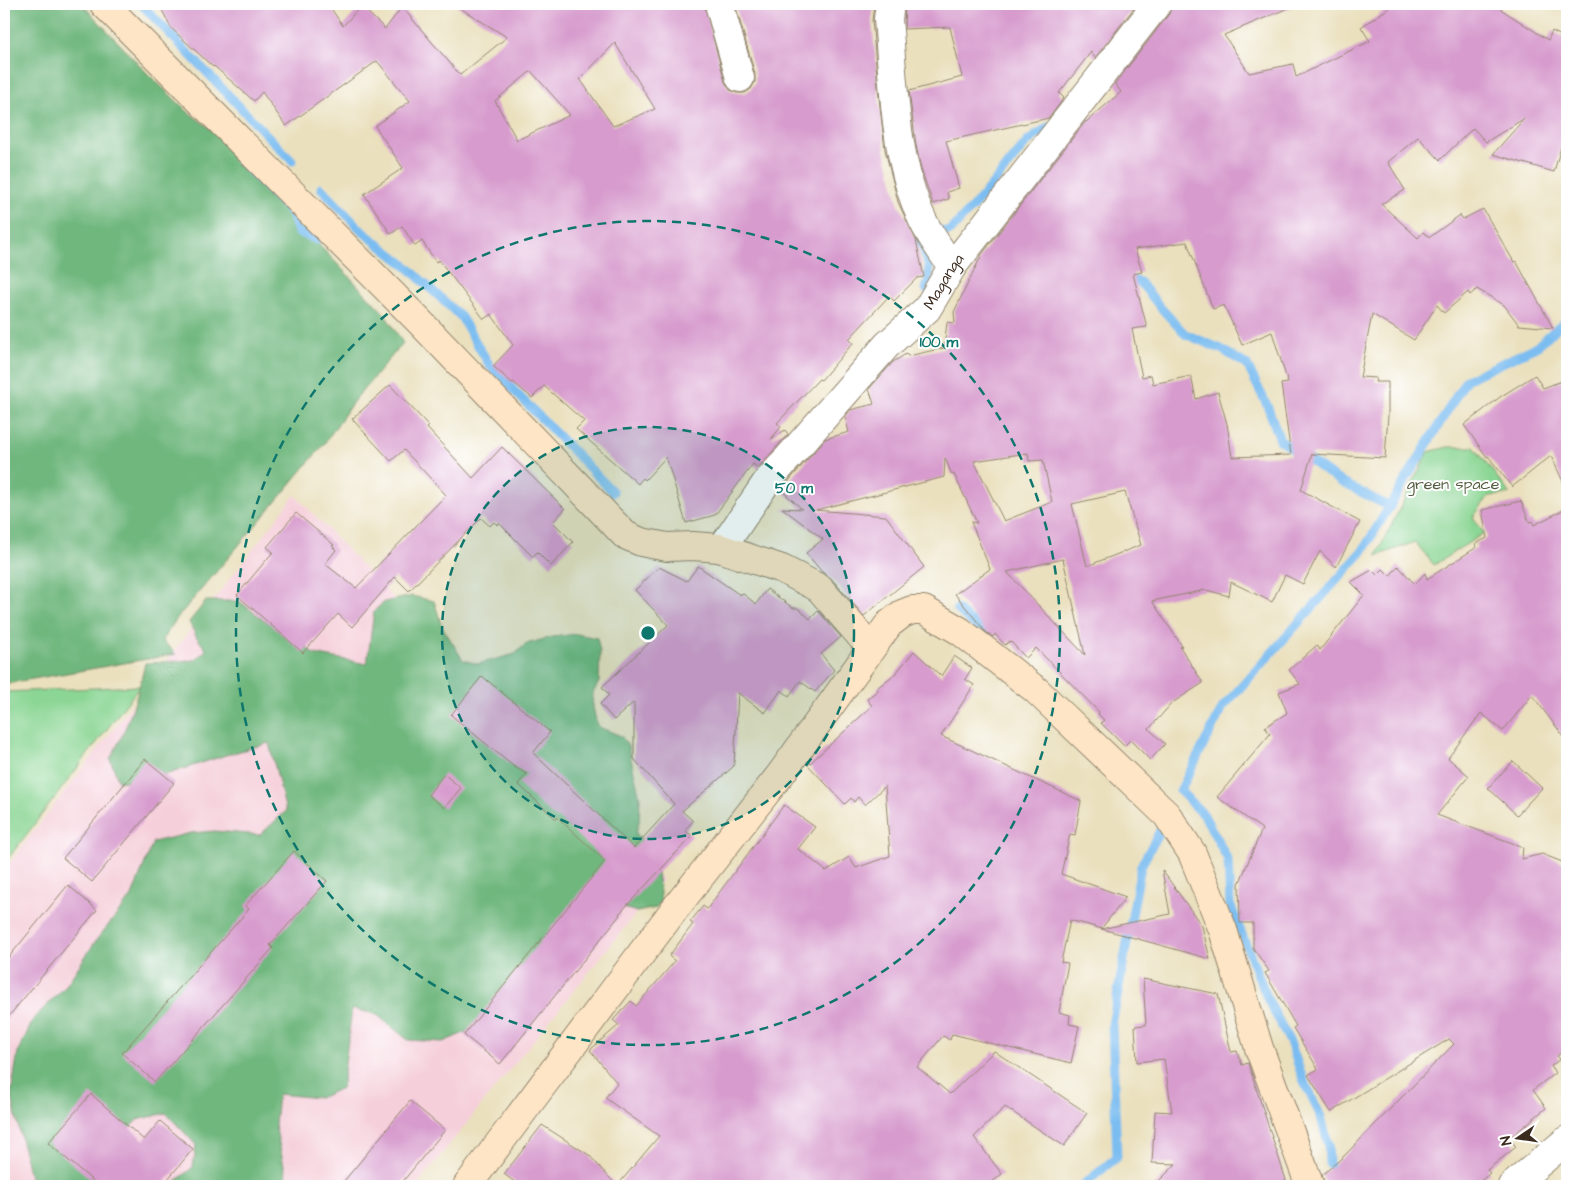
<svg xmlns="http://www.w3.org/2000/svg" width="1571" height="1190" font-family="'Architects Daughter',sans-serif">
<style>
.built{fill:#f5cfda}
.green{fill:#8bd694;stroke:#638059}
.forest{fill:#70b77e;stroke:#56704e}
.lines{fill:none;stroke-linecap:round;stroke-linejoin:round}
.stream{stroke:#7cbdf1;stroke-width:9}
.building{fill:#d79bcd;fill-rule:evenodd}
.street-casing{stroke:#92856e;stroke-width:30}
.secondary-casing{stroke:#92856e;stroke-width:30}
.street{stroke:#fff;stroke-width:28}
.secondary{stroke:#fde5c5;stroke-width:28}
.ring{fill:none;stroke:#0f766e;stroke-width:2.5;stroke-dasharray:9 6}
.labels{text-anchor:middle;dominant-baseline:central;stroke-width:4;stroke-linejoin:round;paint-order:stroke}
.street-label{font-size:16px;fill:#3b2a1e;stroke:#fff}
.park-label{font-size:16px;fill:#535e41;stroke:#fff}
.centre{fill:#0f766e;stroke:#fff;stroke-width:2.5}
.ring-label{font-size:15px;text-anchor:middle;font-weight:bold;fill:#0f766e;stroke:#fff;stroke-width:4;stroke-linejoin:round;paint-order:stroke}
</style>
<rect width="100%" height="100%" fill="#fff"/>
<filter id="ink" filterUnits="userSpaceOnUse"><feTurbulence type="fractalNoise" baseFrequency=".02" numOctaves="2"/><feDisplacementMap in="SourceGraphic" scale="10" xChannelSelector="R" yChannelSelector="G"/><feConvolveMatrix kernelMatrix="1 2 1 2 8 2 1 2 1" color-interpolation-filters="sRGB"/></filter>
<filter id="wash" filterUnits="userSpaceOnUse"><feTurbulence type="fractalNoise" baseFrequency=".0096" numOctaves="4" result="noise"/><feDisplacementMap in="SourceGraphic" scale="20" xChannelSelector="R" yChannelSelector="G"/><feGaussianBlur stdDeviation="1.12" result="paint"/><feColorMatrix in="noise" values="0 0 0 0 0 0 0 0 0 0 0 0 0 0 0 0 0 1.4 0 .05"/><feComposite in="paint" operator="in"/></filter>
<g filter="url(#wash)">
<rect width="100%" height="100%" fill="#eae0bd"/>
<!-- built -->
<path class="built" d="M 295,495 L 663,880 L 416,1186 L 4,1186 L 4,870 Z"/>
<!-- green -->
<path class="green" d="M 1448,447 L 1474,447 L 1510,494 L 1489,496 L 1473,517 L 1484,533 L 1434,565 L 1415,542 L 1376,556 L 1428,452 Z
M 140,686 L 4,864 L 4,692 Z"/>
<!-- forest -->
<path class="forest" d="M 4,4 L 82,4 L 148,74 L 188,112 L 226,140 L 248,172 L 284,204 L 320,246 L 384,313 L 403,343 L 353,402 L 324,444 L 284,492 L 178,617 L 162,640 L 176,654 L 4,684 Z
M 412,596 L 434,601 L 442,626 L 463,660 L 478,664 L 515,654 L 526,644 L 552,637 L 577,634 L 597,638 L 600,652 L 599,682 L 592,695 L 593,707 L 596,721 L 599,727 L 621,736 L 628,746 L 640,798 L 639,822 L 636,833 L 655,858 L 661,900 L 656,908 L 637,912 L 620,907 L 490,1022 L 443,1042 L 408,1040 L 376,1014 L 352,1009 L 342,1088 L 319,1098 L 278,1094 L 275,1125 L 287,1179 L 284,1186 L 170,1186 L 193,1167 L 196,1145 L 166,1113 L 137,1120 L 96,1163 L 103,1186 L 32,1186 L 11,1094 L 18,1052 L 34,1018 L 65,987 L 97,939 L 132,896 L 153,842 L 191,833 L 215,831 L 260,835 L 286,811 L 269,743 L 226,755 L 168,774 L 119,782 L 110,759 C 127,730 138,696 145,663 L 195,660 L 206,650 L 196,636 L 189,622 L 206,601 L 239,601 L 267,622 L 297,640 L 314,654 L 367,664 L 374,611 L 384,602 Z"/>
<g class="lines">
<!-- stream -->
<path class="stream" d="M 141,4 L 292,161
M 239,159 L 292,214 L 298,232 L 317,240
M 321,188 L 363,232 L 404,264 L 461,317 L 490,366 L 613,492
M 935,228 L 944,232 L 950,231 L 981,198 L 1027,142 L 1048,127
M 920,239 C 927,260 933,267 926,289
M 1123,282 L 1131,280 L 1140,282 L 1161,308 L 1185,334 L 1221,349 L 1247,365 L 1267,405 L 1280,440 L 1341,482 L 1390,507
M 957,609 L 990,639
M 1329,1164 L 1328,1144 L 1321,1117 L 1303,1079 L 1290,1042 L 1268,1000 L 1230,904 L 1228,860 L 1204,815 L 1180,791 L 1223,707 L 1362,552 L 1466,380 L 1536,347 L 1567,319
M 1082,1186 L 1117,1157 L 1112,1025 L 1141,866 L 1162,827"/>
</g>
<g id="blocks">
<!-- building -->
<path class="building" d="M 159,4 L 328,4 L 343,26 L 361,6 L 385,29 L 402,7 L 460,75 L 507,37 L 453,4 L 704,4 L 725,82 L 730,90 L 737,93 L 745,93 L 751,89 L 755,82 L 755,74 L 735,4 L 874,4 L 872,20 L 879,98 L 885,150 L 898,202 L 916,240 L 924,277 L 917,278 L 894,301 L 889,296 L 849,339 L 853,343 L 821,380 L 819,379 L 777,423 L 781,427 L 771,439 L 785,430 L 788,434 L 758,468 L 753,464 L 715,515 L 686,523 L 666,457 L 645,480 L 643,478 L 638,484 L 576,429 L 584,421 L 544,386 L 532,398 L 513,382 L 512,383 L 493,366 L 513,345 L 491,314 L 484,319 L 439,260 L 436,262 L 422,241 L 415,246 L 402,226 L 391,234 L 364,194 L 403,168 L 375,126 L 410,101 L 377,61 L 286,126 L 262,92 L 254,101 L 214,66 L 213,67 L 171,28 ZM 615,43 L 655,109 L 613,126 L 580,79 ZM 531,71 L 570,115 L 517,140 L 495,101 Z
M 905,4 L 1137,4 L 1095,58 L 1091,52 L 1059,93 L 1064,98 L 1049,118 L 946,141 L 959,188 L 947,192 L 949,199 L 933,204 L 921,169 L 916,145 L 909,91 L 962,77 L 950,27 L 904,29 Z
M 1172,4 L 1298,4 L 1224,35 L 1249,73 L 1293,64 L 1296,77 L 1370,41 L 1361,27 L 1395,4 L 1493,4 L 1548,40 L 1552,31 L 1567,39 L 1567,125 L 1554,172 L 1493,154 L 1525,118 L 1486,142 L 1473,128 L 1440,160 L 1418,137 L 1388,162 L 1405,190 L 1381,204 L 1418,238 L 1423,232 L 1430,237 L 1460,215 L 1463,219 L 1483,209 L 1514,262 L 1516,261 L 1553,328 L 1519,325 L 1504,305 L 1477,289 L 1470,295 L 1468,292 L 1444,313 L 1437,305 L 1414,340 L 1372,314 L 1360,377 L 1376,378 L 1375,382 L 1388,382 L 1388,415 L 1385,458 L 1312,454 L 1301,490 L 1360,522 L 1336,567 L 1320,551 L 1303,584 L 1285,575 L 1272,602 L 1231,582 L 1229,596 L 1206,590 L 1152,601 L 1182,646 L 1180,647 L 1203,683 L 1172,703 L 1149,729 L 1165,744 L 1150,760 L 1130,740 L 1124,746 L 1101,723 L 1104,720 L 1098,714 L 1099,712 L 1036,648 L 1026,658 L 1010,641 L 1005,645 L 995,634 L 993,637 L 985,631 L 955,594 L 990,569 L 971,522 L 977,523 L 954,474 L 952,475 L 945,458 L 944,477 L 816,510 L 886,516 L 924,567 L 864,616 L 831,578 L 822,572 L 806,553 L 823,539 L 782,508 L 802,509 L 781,490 L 825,439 L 849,432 L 845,417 L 850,410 L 874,404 L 869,389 L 893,362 L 906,354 L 908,356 L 944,348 L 947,322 L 955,323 L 954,312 L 982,254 L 1086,121 L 1086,122 L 1121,92 L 1115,84 L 1169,14 ZM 1187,242 L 1213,309 L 1224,305 L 1242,345 L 1272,332 L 1288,383 L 1281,384 L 1291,455 L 1232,457 L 1227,424 L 1218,392 L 1196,399 L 1191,376 L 1153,384 L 1151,375 L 1142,377 L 1132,329 L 1147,327 L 1133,274 L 1142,272 L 1135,249 ZM 1028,453 L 1029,461 L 1043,460 L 1052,502 L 1004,521 L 974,461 ZM 1125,492 L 1141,545 L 1087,566 L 1072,504 ZM 1063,559 L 1085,655 L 1007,572 Z
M 1535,375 L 1543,388 L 1567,379 L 1567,490 L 1551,456 L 1512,487 L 1488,456 L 1487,457 L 1464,425 L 1500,397 Z
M 390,385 L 429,426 L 427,428 L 473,478 L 502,447 L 565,509 L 553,522 L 573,542 L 551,566 L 537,552 L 533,557 L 499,523 L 497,525 L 494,522 L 490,526 L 481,518 L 409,591 L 395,577 L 352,627 L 338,614 L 303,653 L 237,595 L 273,552 L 267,547 L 296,513 L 334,545 L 332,546 L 336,550 L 325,564 L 356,588 L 446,495 L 404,450 L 391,461 L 352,419 Z
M 1521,501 L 1529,522 L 1532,521 L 1534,525 L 1567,508 L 1567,741 L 1532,695 L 1503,731 L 1481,713 L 1448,758 L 1469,776 L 1437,815 L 1523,847 L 1522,859 L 1542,854 L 1567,864 L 1567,1048 L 1557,1056 L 1560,1059 L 1551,1066 L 1555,1073 L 1533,1090 L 1546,1108 L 1510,1138 L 1516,1147 L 1487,1170 L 1490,1173 L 1475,1186 L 1325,1186 L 1322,1175 L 1344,1156 L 1454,1044 L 1449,1039 L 1331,1112 L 1308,1075 L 1318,1069 L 1293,1028 L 1296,1026 L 1265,973 L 1269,971 L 1253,948 L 1253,923 L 1240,923 L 1239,884 L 1262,829 L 1217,797 L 1270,734 L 1265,727 L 1287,713 L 1279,692 L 1300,684 L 1289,670 L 1317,645 L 1320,650 L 1364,595 L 1351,582 L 1372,570 L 1377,575 L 1383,569 L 1390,576 L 1398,566 L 1415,584 L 1425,573 L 1427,579 L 1477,547 L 1475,544 L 1487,538 L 1482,510 Z
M 698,566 L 740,595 L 742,593 L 756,604 L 767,589 L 793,608 L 798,608 L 810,619 L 818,611 L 841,637 L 821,654 L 834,670 L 815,692 L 800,681 L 789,696 L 781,690 L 765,713 L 738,693 L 734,766 L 682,811 L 693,821 L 685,830 L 692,836 L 619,914 L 620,915 L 500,1064 L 464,1035 L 605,861 L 557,817 L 556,819 L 518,784 L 527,774 L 513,766 L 451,715 L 482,676 L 550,732 L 533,753 L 634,848 L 674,804 L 634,759 L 634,702 L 614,720 L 600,704 L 609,695 L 602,687 L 668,625 L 635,590 L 659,567 L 687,581 Z
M 914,651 L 941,676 L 954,656 L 972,668 L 965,679 L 974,685 L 941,736 L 1081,801 L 1075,835 L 1070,834 L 1061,874 L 1126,897 L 1101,929 L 1170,914 L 1162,870 L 1202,926 L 1210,959 L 1070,920 L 1061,962 L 1068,963 L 1059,1012 L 1070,1015 L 1069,1024 L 1079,1026 L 1071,1063 L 952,1034 L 950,1040 L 943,1036 L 917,1067 L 950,1094 L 994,1051 L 1087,1113 L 1064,1146 L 1005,1107 L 974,1137 L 1002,1174 L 987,1186 L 617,1186 L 659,1136 L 605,1098 L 617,1083 L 590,1050 L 619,1025 L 613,1020 L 631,1001 L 636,1006 L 675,961 L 669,956 L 693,924 L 690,922 L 703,906 L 707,909 L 784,805 L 815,827 L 798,849 L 826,871 L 849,857 L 856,868 L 890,856 L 885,786 L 865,805 L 858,797 L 854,802 L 851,798 L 845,804 L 808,765 L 872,706 L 867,699 L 878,690 L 877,688 L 896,673 Z
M 145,759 L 174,783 L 92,882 L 63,858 Z
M 1513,761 L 1542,788 L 1517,815 L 1488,788 Z
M 444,774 L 461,788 L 444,808 L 428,795 Z
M 294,851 L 327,881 L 270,945 L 273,948 L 155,1082 L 122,1053 L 249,909 L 245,906 Z
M 68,885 L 97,910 L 4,1022 L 4,963 Z
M 1143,979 L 1218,994 L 1231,1052 L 1237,1051 L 1242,1065 L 1248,1063 L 1286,1180 L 1270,1186 L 1154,1186 L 1176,1164 L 1152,1163 L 1155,1111 L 1172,1112 L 1164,1059 L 1137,1062 L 1135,1026 L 1146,1025 Z
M 91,1094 L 144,1140 L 160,1121 L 193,1149 L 162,1186 L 99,1186 L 48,1143 Z
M 410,1101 L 445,1130 L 399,1186 L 340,1186 Z
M 542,1125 L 589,1155 L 617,1186 L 520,1186 L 504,1174 Z"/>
</g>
</g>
<g filter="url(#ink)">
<use href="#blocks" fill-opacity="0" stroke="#92856e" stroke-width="1"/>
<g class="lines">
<!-- street casing -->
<g class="street-casing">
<g id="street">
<path d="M 719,4 L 740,78"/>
<path d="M 890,4 L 888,19 C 894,86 894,159 923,221 C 931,237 942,252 952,267"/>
<path id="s1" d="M 719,548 L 724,545 L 766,483 L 887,345 L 927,309 L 952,267 L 1157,4"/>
<path d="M 1512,1186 L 1567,1140"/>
</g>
</g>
<!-- secondary casing -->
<g class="secondary-casing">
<path id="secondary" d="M 104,4 L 418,320 L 625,535 L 641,542 L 667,547 L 693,546 L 719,548 L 782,569 L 819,588 L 871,648
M 467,1186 L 674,910 L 780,775 L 889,624 L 902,614 L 912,610 L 924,610 L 960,631 L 1036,690 L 1167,815 L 1192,853 L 1223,930 L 1259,1048 L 1310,1186"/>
</g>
<!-- street -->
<use href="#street" class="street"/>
<!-- secondary -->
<use href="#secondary" class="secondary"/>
</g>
</g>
<!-- distance rings -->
<circle cx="648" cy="633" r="206" fill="#0f766e" fill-opacity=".12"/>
<g class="ring">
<circle cx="648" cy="633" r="206"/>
<circle cx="648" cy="633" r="412"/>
</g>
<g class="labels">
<!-- street labels -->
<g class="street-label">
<text stroke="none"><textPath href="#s1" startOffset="350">Maganga</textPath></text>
</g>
<!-- park labels -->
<g class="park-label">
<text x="1453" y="484">green space</text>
</g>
</g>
<circle cx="648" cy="633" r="8" class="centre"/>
<g class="ring-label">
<text x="939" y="347">100 m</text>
<text x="794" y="493">50 m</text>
</g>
<!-- margin -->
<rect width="1571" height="1190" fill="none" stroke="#fff" stroke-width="20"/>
<!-- north arrow -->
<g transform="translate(1518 1138) rotate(257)" stroke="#ffffff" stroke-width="4" paint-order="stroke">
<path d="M0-4L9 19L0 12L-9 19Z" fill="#3b2a1e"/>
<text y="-8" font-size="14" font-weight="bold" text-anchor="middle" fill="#3b2a1e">N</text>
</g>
</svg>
